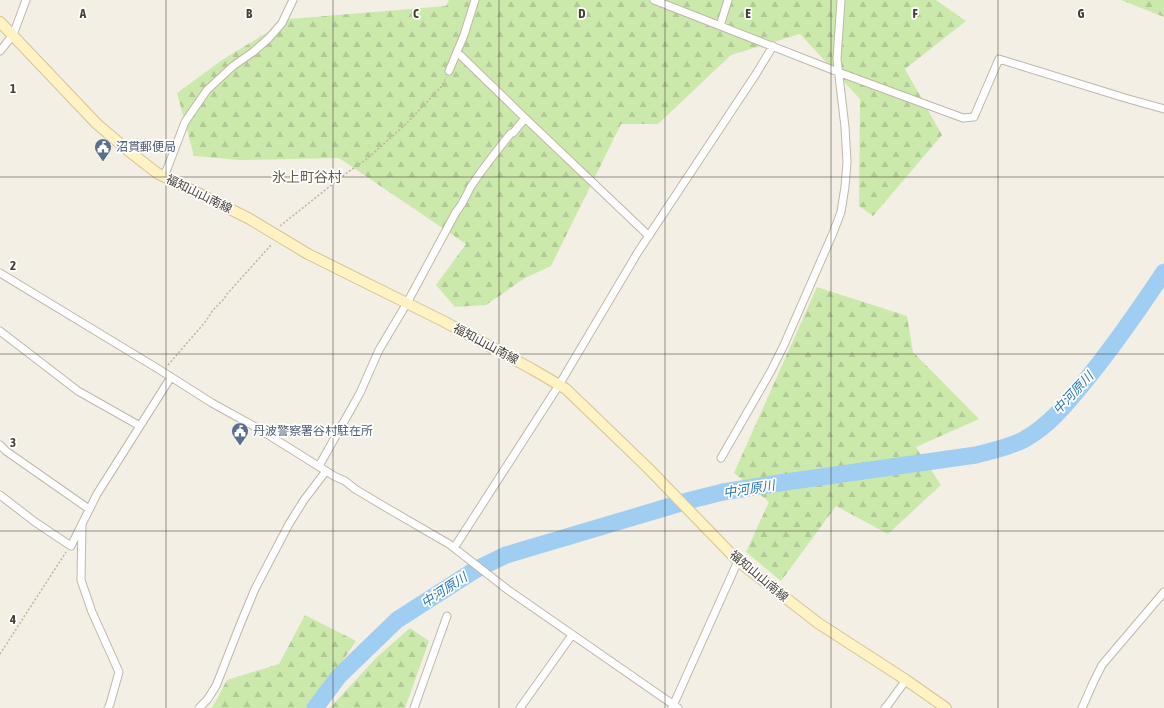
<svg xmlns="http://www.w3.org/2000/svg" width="1164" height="708" font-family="'Asap Condensed','Noto Sans JP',sans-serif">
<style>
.forest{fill:url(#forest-firs)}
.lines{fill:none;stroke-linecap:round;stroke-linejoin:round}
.river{stroke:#9fcef2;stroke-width:17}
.street-casing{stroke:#bfb7a8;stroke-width:9}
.secondary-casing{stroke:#d5c593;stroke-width:12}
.path{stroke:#c1b498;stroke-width:1.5;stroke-dasharray:2 2;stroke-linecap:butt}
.street{stroke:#fff;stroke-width:7}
.secondary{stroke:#fff2c3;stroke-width:10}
.grid{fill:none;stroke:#463f35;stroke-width:1;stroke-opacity:0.55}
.labels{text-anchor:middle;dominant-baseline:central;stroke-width:3.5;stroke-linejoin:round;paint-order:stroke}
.service-label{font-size:12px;fill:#4e5e75;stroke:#fff;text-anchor:start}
.street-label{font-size:12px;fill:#463f35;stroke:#fff}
.water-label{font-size:13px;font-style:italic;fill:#2b77b4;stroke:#fff}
.quarter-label{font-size:14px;fill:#695e4b;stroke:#fff}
.grid-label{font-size:13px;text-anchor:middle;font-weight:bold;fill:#463f35;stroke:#fff;stroke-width:3.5;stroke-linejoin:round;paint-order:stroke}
</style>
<defs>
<pattern id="forest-firs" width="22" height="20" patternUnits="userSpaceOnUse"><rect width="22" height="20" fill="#cce9ac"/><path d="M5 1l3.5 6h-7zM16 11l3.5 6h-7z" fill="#b1c995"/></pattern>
</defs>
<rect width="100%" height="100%" fill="#f3efe5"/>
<!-- forest -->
<path class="forest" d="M 449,0 L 936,0 L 966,21 L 905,69 L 942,135 L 873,216 L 859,206 L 860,99 L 800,34 L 731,55 L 658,124 L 621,124 L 551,266 L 525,278 L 486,305 L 455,307 L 436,285 L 466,244 L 339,158 L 240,160 L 194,156 L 177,93 L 222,60 L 289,19 L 446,6 Z
M 1121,0 L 1164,0 L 1164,17 Z
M 817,287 L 907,316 L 913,352 L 979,419 L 916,447 L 941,485 L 888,534 L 836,506 L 781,581 L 746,552 L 769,502 L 734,473 Z
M 305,615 L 356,641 L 311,708 L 212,708 L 227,680 L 279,664 Z
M 410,628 L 429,641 L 405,708 L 330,708 L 377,657 Z"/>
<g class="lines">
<!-- river -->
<path class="river" d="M 315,708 L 339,676 L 397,620 L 475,570 L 506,555 L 691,500 L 723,492 L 779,483 L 976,455 C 991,451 1011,447 1025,439 C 1048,426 1066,405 1082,385 C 1112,349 1138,311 1164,272"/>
<!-- street casing -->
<g class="street-casing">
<path id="street" d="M 654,0 L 838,72 L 963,118 L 974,117 L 999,59 L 1125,98 L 1164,109
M 720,26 L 728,0
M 0,51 L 13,35 L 26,0
M 457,52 L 525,118 L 649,236
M 449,71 L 464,35 L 475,0
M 164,177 L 185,122 L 207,90 L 233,66 L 253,52 L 269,38 L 282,23 L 293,0
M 0,273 L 160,370 L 212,403 L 259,429 L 334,476 L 345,481 L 355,489 L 392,511 L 449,544 L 508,590 L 678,708
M 0,331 L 78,391 L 140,426
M 0,445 L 6,451 L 89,509
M 721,458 L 771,371 L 784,345 L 833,233 L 841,212 L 845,187 L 847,162 L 845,127 L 837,59 L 841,0
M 319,466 L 360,393 L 379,350 L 407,303 L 456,212 C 462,205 466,196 470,188 C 482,169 497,151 511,133 L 513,133 L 525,118
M 0,495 L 35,522 L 71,546 L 97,494 L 171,377
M 82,524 L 81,580 L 92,612 L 119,672 L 110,704 L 108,708
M 454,548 L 559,385 L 638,252 L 756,74 L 773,46
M 199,708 L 207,700 L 216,686 L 240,625 L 255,589 L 289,524 L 304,500 L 326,471
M 414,708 L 447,616
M 520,708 L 572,635
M 672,708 L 738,561
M 885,708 L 887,706 L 906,680
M 1082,708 L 1093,683 L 1102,665 L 1164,592"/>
</g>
<!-- secondary casing -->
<g class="secondary-casing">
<path id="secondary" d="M 0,22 L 97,124 L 130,152 L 157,173 L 248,218 L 308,254 L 443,321 L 532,369 L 566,389 L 648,468 L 738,561 L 818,623 L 906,680 L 946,708"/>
</g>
<!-- path -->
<path class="path" d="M 280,226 L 348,172 L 368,158 L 406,124 L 442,86 L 446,77
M 168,365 L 206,321 L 213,310 L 224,299 L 227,294 L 272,244
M 0,654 L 66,552"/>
<!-- street -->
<use href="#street" class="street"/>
<!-- secondary -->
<use href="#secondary" class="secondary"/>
</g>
<!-- grid -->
<path class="grid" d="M 166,0 L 166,708M 333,0 L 333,708M 499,0 L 499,708M 665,0 L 665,708M 831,0 L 831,708M 998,0 L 998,708M 0,177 L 1164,177M 0,354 L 1164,354M 0,531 L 1164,531"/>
<!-- icons -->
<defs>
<g id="civic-pin" transform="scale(0.9)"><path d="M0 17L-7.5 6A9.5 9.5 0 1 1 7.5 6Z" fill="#5c6f8a" stroke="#fff"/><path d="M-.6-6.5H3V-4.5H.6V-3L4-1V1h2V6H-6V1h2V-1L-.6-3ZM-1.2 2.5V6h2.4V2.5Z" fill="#fff"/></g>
</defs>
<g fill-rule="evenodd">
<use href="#civic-pin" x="103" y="147"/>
<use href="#civic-pin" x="240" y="431"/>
</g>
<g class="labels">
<!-- service labels -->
<g class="service-label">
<text x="116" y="147">沼貫郵便局</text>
<text x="253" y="431">丹波警察署谷村駐在所</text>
</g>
<!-- street labels -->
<g class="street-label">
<text transform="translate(199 194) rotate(26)">福知山山南線</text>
<text transform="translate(486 344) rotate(28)">福知山山南線</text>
<text transform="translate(759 576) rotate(40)">福知山山南線</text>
</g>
<!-- water labels -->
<g class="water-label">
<text transform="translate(1073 393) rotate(-47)">中河原川</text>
<text transform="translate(749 489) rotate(-9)">中河原川</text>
<text transform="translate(444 590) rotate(-33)">中河原川</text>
</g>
<!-- quarter labels -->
<g class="quarter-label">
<text x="307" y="177">氷上町谷村</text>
</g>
</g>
<g class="grid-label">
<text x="83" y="18">A</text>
<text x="249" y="18">B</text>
<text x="416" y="18">C</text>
<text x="582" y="18">D</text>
<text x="748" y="18">E</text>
<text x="915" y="18">F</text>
<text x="1081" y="18">G</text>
<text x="13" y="93">1</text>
<text x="13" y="270">2</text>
<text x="13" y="447">3</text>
<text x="13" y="624">4</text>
</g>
</svg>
